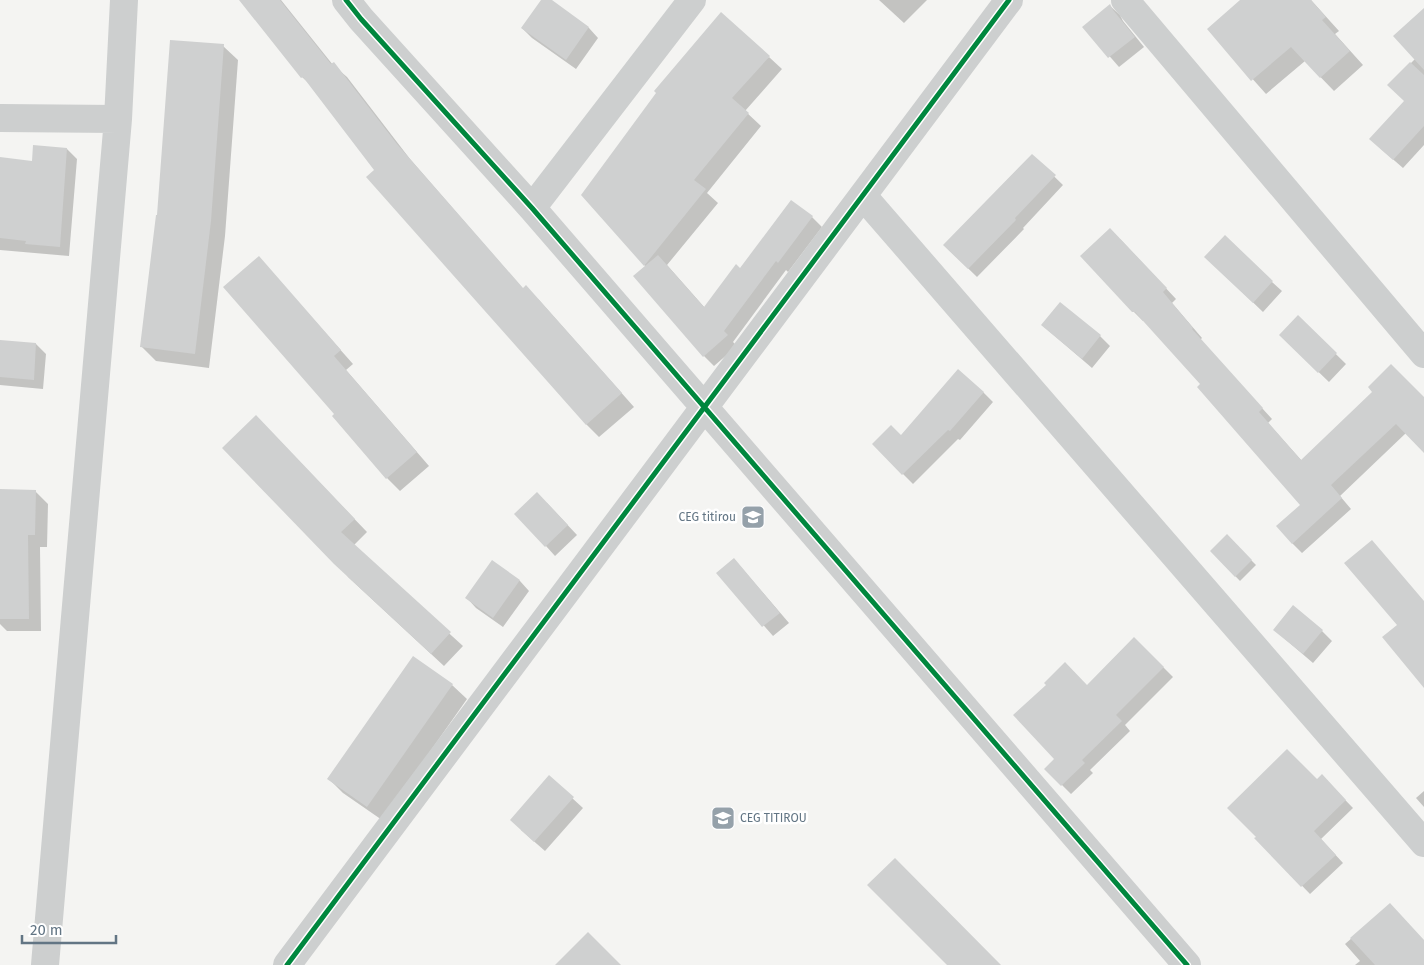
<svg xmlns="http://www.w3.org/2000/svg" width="1424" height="965" font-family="'Fira Sans',sans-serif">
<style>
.shadow{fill:#0003}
.building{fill:#cfd0d0}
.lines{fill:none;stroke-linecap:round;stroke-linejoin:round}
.minor{stroke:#cdcfcf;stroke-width:28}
.cycleway-casing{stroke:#fff;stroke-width:8}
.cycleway{stroke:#00873e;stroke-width:5}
.labels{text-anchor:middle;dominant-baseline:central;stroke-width:5;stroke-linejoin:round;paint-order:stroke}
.poi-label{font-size:12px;fill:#627584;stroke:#fff;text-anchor:end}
</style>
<rect width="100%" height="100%" fill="#f4f4f2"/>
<!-- shadow -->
<path class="shadow" d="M 240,0 L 281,0 L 333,65 L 347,77 L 410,159 L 523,289 L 539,300 L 634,407 L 599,437 L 586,424 L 376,170 L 313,87 L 302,77 Z
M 542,0 L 550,0 L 589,28 L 598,38 L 576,69 L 532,38 L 522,28 Z
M 879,0 L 927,0 L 904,23 Z
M 1242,0 L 1311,0 L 1339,31 L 1335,34 L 1363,65 L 1334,91 L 1305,61 L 1266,94 L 1208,29 Z
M 1110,6 L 1120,15 L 1123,21 L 1144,47 L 1119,67 L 1084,27 Z
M 1424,20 L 1424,145 L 1403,168 L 1380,148 L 1405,101 L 1389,85 L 1415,59 Z
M 223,46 L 238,60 L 225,236 L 209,368 L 156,361 L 141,346 Z
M 769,57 L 782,69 L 745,111 L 761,126 L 707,193 L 718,203 L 667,265 L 705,308 L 741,269 L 812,217 L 822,227 L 788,272 L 786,270 L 733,342 L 737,346 L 714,366 L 704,356 L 646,267 L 582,195 Z
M 34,146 L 67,149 L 77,159 L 69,256 L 0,250 L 0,158 L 33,162 Z
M 1032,155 L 1063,185 L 1023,228 L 1024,229 L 977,277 L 944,245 Z
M 1120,239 L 1176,299 L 1172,303 L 1202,338 L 1200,340 L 1272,419 L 1268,423 L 1302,461 L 1424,400 L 1424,451 L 1406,433 L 1340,496 L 1351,509 L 1302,553 L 1292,543 L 1302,505 L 1201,384 L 1145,321 L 1143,321 L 1133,311 Z
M 259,258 L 353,364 L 346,370 L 429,466 L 400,491 L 387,478 L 336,414 Z
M 1216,267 L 1272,282 L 1282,291 L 1263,312 Z
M 1298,317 L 1346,364 L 1329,382 L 1280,335 Z
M 1042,325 L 1100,336 L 1110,346 L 1092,368 Z
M 0,341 L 36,344 L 46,354 L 43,389 L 0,385 Z
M 983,392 L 993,402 L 960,440 L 958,439 L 913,484 L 873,444 L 901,437 Z
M 269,430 L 367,532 L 353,546 L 463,646 L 444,666 L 348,577 Z
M 0,490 L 35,491 L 48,504 L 47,547 L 40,547 L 41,631 L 7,631 L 0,624 Z
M 547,503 L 577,535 L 555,556 L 546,546 Z
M 1227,536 L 1256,565 L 1240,581 L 1211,551 Z
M 734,559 L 789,623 L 773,636 L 718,573 Z
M 492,562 L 520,581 L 529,591 L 503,627 L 476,608 L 467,598 Z
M 1322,631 L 1332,641 L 1313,663 L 1285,639 Z
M 1134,638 L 1173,677 L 1125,725 L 1130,731 L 1090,770 L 1093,773 L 1071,794 L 1062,785 L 1056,759 L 1087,686 Z
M 452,685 L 467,699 L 382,820 L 343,793 L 329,779 Z
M 1322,776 L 1353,808 L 1321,839 L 1343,863 L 1310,894 L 1256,838 Z
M 549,777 L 583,808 L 545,851 L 521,830 Z
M 1424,791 L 1424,807 L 1416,798 Z
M 1390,905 L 1424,941 L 1424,965 L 1355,965 L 1360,961 L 1345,944 Z"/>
<!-- building -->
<path class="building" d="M 239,0 L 280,0 L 331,64 L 334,62 L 397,144 L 523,288 L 526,285 L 622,393 L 586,425 L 366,177 L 374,170 L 303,77 L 301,78 Z
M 541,0 L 552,0 L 589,27 L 566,60 L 521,28 Z
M 1240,0 L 1311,0 L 1326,17 L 1322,20 L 1350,51 L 1320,78 L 1291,47 L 1251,81 L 1207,29 Z
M 1110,4 L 1113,10 L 1135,37 L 1108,58 L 1082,27 Z
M 1424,8 L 1424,70 L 1393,36 Z
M 721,12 L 770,56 L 732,98 L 749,113 L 694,180 L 706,189 L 644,266 L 581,195 L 656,93 L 654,91 Z
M 170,40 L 224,44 L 211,221 L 195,354 L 140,347 L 156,215 L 157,215 Z
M 1410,62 L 1424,75 L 1424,126 L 1393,160 L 1369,139 L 1404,101 L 1387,85 Z
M 33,145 L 67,148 L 60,247 L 25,244 L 26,241 L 0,238 L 0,157 L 32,161 Z
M 1032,154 L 1056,175 L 1015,218 L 1016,220 L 968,269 L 943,245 Z
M 791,200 L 813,216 L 778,263 L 776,261 L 724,331 L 728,335 L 703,357 L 633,276 L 658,255 L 704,307 L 736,264 L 740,268 Z
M 1110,228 L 1167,288 L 1163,292 L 1193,328 L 1192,329 L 1263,408 L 1259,412 L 1301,460 L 1372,392 L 1368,387 L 1391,364 L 1424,397 L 1424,453 L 1396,424 L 1331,485 L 1342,498 L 1292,544 L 1276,526 L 1300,505 L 1197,387 L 1200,384 L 1135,312 L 1132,312 L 1080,256 Z
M 1225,235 L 1273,281 L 1253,303 L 1204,257 Z
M 259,256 L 341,350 L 334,356 L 417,452 L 386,479 L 332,416 L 334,414 L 223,287 Z
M 1060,302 L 1101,335 L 1082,359 L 1041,325 Z
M 1298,315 L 1337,353 L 1318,373 L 1279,335 Z
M 0,340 L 36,343 L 34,380 L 0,377 Z
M 958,369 L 984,392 L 950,431 L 948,430 L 902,475 L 872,444 L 891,425 L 901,435 Z
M 256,415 L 355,519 L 341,532 L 451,632 L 431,654 L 334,564 L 222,448 Z
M 0,489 L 36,490 L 35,535 L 28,535 L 29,619 L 0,619 Z
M 537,492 L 568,525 L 545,547 L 514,514 Z
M 1227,534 L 1252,560 L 1235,577 L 1210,551 Z
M 1372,540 L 1424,601 L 1424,688 L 1382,637 L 1397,625 L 1344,563 Z
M 734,558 L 780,613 L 762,627 L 716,573 Z
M 492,560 L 520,580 L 493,618 L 465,598 Z
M 1293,605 L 1323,630 L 1303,654 L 1273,630 Z
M 1134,637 L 1164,667 L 1116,715 L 1122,721 L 1082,760 L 1085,763 L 1061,786 L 1044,769 L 1054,759 L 1013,715 L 1046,685 L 1044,683 L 1065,662 L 1087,685 Z
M 413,656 L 453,684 L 367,807 L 327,779 Z
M 1287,749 L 1317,779 L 1322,774 L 1346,800 L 1314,831 L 1336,855 L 1301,887 L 1254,838 L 1256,837 L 1227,808 Z
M 549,775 L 574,797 L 534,842 L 510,820 Z
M 895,858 L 1001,965 L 947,965 L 867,885 Z
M 1390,903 L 1424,940 L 1424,965 L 1375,965 L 1350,938 Z
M 588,932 L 621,965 L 555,965 Z"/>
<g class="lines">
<!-- minor -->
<path class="minor" d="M 346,0 L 361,19 L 532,208 L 1187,965
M 1125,0 L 1424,354
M 0,118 L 118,119
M 863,196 L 1424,843
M 532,208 L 692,0
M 45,965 L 118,119 L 124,0
M 287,965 L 1009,0"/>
<!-- cycleway casing -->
<g class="cycleway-casing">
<path id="cycleway" d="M 346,0 L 361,19 L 532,208 L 1187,965
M 287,965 L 1009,0"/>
</g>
<!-- cycleway -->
<use href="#cycleway" class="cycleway"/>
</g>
<!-- icons -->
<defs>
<g id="university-square" transform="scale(1.25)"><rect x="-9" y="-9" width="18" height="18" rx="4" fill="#95a1aa" stroke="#fff"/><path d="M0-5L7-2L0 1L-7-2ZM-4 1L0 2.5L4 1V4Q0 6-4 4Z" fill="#fff"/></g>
<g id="school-square" transform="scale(1.25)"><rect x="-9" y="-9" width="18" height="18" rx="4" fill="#95a1aa" stroke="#fff"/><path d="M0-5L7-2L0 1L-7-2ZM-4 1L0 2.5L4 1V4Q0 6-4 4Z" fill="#fff"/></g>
</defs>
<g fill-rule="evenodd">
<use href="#university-square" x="753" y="517"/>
<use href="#school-square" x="723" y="818"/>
</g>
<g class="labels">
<!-- poi labels -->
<g class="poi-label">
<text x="736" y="517">CEG titirou</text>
<text x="740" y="818" text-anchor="start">CEG TITIROU</text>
</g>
</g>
<!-- scale -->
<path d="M22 935v8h94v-8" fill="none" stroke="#627584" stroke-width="2.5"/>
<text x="30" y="935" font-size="15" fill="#627584" stroke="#ffffff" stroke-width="4" paint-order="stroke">20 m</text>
</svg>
